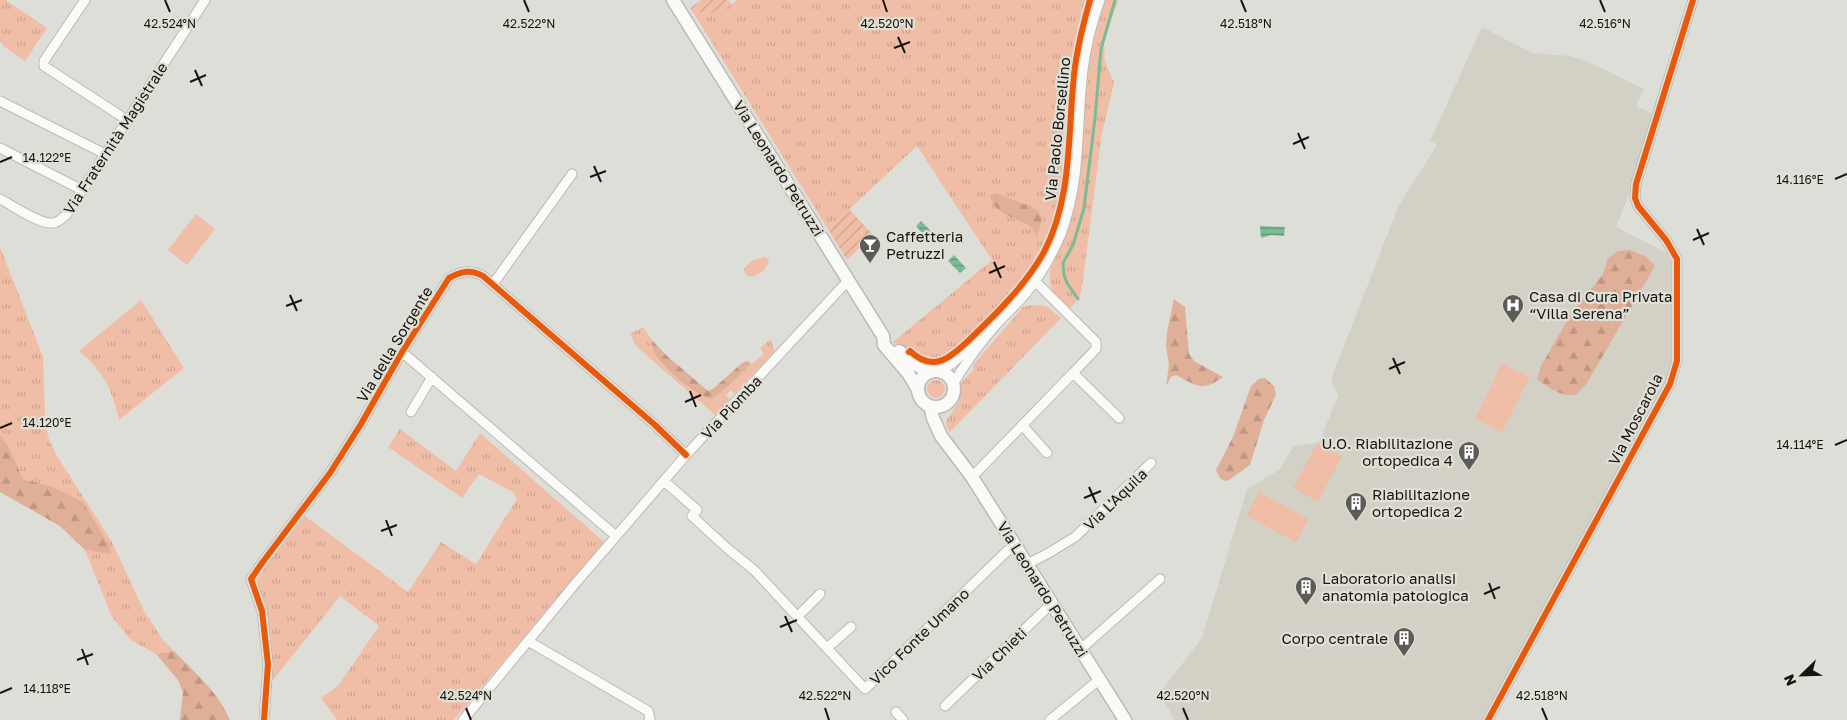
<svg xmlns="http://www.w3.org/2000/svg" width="1847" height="720" font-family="'Golos Text',sans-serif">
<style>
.built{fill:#d3d1c6}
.grass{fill:url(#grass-tufts);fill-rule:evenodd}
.forest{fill:url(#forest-firs)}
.garden{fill:url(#garden-furrows)}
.pitch{fill:#f0bea6}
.water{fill:url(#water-rules)}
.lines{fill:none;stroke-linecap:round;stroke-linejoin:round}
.stream{stroke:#7bbc94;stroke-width:3}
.minor-casing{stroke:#bbbab6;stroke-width:11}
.secondary-casing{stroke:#bbbab6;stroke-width:15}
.minor{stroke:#fafaf9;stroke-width:9}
.secondary{stroke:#fafaf9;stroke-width:12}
.cycleway-casing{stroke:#e1e0d6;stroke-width:9}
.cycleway{stroke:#e8590c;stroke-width:6}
.ticks{fill:none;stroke:#161512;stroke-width:2}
.labels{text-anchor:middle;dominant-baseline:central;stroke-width:4.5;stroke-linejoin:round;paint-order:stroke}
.street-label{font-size:15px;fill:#161512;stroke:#e1e0d6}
.poi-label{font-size:15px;fill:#161512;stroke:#e1e0d6;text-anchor:start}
.ticks-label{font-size:12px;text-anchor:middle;fill:#161512;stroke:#e1e0d6;stroke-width:4.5;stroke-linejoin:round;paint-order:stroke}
</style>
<defs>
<pattern id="grass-tufts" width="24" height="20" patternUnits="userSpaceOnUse" patternTransform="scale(1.25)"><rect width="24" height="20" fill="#f0bea6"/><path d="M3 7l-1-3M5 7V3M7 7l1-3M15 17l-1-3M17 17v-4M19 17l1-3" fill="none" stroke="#cda28e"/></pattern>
<pattern id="forest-firs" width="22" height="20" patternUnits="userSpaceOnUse" patternTransform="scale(1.25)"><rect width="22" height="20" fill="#e0af98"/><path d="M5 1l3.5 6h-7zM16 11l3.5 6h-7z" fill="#bf9682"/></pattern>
<pattern id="garden-furrows" width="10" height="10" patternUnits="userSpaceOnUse" patternTransform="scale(1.25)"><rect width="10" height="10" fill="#f0bea6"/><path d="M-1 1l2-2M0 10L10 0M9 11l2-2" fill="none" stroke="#cda28e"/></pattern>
<pattern id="water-rules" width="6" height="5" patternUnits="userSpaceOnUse" patternTransform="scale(1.25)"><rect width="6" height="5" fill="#7bbc94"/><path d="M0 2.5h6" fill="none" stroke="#649877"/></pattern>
</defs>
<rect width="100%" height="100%" fill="#deded9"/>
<!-- built -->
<path class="built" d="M 1482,27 L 1532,53 L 1570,56 L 1591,63 L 1644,89 L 1636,106 L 1653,114 L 1629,194 L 1616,227 L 1667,253 L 1675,272 L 1672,376 L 1484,720 L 1175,720 L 1159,694 L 1202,638 L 1247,489 L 1279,470 L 1294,446 L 1319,442 L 1338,396 L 1331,379 L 1399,205 L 1437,145 L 1430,141 Z"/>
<!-- grass -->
<path class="grass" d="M 0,0 L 6,0 L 47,28 L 25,61 L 3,46 L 4,45 L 0,42 Z
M 738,0 L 1085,0 C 1073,42 1066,84 1064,128 C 1062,147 1063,166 1061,185 C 1052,258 997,317 941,359 L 925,359 L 893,342 L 992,260 L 917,146 L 828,229 L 691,9 C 713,17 719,11 738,0 ZM 995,207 L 1030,207 L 1038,210 L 1037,236 L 1031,228 Z
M 1105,0 L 1118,0 L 1104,42 L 1105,61 L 1114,83 L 1102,133 L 1083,280 L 1080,297 L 1068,311 L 1053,293 L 1050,283 L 1050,270 L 1068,231 L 1075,205 L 1090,53 Z
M 0,247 L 43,357 L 45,416 L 48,437 L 57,456 L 112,542 L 144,611 L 163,640 L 174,651 L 156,654 L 131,640 L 112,617 L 85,550 L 111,553 L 53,487 L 23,479 L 10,449 L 0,434 Z
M 765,257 L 768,259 L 769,262 L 763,271 L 753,277 L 746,275 L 744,270 C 747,261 757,259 765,257 Z
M 141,300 L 184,368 L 119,420 C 111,387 105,374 79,351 Z
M 1032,305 L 1046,306 L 1061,318 L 950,432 L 947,428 L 946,421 L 959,402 L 960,384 L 974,369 L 973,365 L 1018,313 L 1023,307 Z
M 643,327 L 653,341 L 653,350 L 666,366 L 711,399 L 730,385 L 751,363 L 752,364 L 764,354 L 760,348 L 770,339 L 775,351 L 734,394 L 731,390 L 726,395 L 730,399 L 715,415 L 636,346 L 630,334 Z
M927 389a9 9 0 1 1 18 0a9 9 0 1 1-18 0Z
M 400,429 L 456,471 L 480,433 L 604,542 L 454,720 L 337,720 L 321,698 L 338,686 L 379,626 L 340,596 L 273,680 L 270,680 L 264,615 L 267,613 L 257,581 L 267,565 L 305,516 L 408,592 L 441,542 L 476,564 L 517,499 L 513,492 L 479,474 L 462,498 L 388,447 Z"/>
<!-- forest -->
<path class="forest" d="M 996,193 L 1038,210 L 1042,219 L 1037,237 C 1035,233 1033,230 1030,227 C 1018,218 991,213 990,195 Z
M 1630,250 L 1645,256 L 1655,266 L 1587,383 L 1576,395 C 1561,397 1549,388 1537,379 L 1541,366 L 1571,314 L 1603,274 L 1608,258 L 1618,251 Z
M 1174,299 L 1185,307 L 1189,354 L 1194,361 L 1223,377 C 1202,392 1197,386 1176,375 L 1171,377 L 1166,386 L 1169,365 L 1166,346 L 1167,332 Z
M 653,341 L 666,355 L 708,391 L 714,388 L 742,363 L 747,361 L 751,363 C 738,377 727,389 711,399 C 696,396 661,366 654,352 C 652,348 653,345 653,341 Z
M 1265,378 L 1274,386 L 1276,395 L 1264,420 L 1250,465 L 1229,480 L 1224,481 L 1220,478 L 1216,470 L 1233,437 L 1251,386 L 1259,379 Z
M 0,434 L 10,449 L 23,479 L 53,487 L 83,502 L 110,547 L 111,554 L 85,550 L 60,526 L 0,492 Z
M 174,651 C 194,672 219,693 230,720 L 180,720 L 183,692 L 178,680 L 156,654 Z"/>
<!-- garden -->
<path class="garden" d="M 702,0 L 729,0 L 731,4 C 714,14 710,16 691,9 L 690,8 Z
M 849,209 L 873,235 L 847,260 L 828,229 Z"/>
<!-- pitch -->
<path class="pitch" d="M 196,214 L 215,229 L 187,265 L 168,250 Z
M 1502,363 L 1530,377 L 1502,432 L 1475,419 Z
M 1317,443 L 1342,456 L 1318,502 L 1293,488 Z
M 1259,492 L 1309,519 L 1296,542 L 1246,516 Z"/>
<!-- water -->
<path class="water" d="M 921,221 L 932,232 L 926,238 L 916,226 Z
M 1260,226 L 1285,227 L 1284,236 L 1271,235 L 1261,238 Z
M 954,255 L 966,268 L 960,273 L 948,261 Z"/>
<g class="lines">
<!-- stream -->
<path class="stream" d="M 1078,299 L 1067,283 L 1064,275 L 1063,263 L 1073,245 L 1084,208 L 1095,118 L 1101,49 L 1115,0"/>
<!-- minor casing -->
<g class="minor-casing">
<path id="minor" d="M 85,0 L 44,61 L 44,66 L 127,120
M 0,101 L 105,154
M 0,148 L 82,190
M 0,199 C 12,205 39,224 52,223 C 58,223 62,218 66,215 L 205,0
M 1035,281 L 1096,342 L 1096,349 L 1073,373
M 493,284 L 572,174
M 402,352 L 616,536
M 939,371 L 953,363 L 978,340
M 953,384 C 965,364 979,344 995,326 C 1005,314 1017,305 1026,293 C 1041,275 1052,255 1061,234 C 1082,177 1076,128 1083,70 C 1086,47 1092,22 1100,0
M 411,412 L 432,377
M 1022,425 L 1047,453
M 972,477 L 1073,373 L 1119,418
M 664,481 L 697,510 L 692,516 L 728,549 L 754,570 L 865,689 L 1006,552 L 1015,545
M 1027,564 L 1047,554 L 1075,537 L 1151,463
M 798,616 L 820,594
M 528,641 L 648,711 L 650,718 L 649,720
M 827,648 L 851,627
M 1081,649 L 1160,579
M 945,706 L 1052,603
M 896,712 L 903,720
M 264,720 L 268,664 L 262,611 L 251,579 L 262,563 L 330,473 L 361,424 L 402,352 L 449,278 C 462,271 471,269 483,276 L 655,425 L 686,455
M 463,720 L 575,584 L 686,455 L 842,287 L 849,281
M 1050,720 L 1100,679
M 1488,720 L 1670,384 L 1677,361 L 1677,259 L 1666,240 L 1638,206 L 1635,198 L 1636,184 L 1693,0"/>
</g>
<!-- secondary casing -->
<g class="secondary-casing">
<path id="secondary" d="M 673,0 L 883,336 L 884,345 L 908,373 L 917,388
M 899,351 L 911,362 L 929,372
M918 389a18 18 0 1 1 36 0a18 18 0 1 1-36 0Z
M 930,406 L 933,418 L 941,436 L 972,477 L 1125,720"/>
</g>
<!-- minor -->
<use href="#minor" class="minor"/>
<!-- secondary -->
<use href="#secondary" class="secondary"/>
<!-- cycleway casing -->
<g class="cycleway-casing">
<path id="cycleway" d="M 909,352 L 910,351 C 933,373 950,358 968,341 C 996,314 1025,286 1044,252 C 1071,200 1068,142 1073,85 C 1075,56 1082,28 1090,0
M 264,720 L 268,664 L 262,611 L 251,579 L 262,563 L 330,473 L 361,424 L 402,352 L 449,278 C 462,271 471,269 483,276 L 655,425 L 686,455
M 1488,720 L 1670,384 L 1677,361 L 1677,259 L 1666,240 L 1638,206 L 1635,198 L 1636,184 L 1693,0"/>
</g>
<!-- cycleway -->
<use href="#cycleway" class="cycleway"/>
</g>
<!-- ticks -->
<path class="ticks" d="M 165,0 L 170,12M 524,0 L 529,12M 883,0 L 887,12M 1241,0 L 1246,12M 1600,0 L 1605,12M 898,37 L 905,53M 894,48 L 910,42M 195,70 L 202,86M 190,82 L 206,75M 1298,133 L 1305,149M 1293,144 L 1309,137M 0,162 L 12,157M 594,166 L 601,182M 590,177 L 606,171M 1835,179 L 1847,174M 1697,229 L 1704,245M 1693,240 L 1709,233M 994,262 L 1001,278M 989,273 L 1005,266M 290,295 L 297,311M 286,306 L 302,300M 1393,358 L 1400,374M 1389,369 L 1405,362M 690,391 L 696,407M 685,402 L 701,395M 0,428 L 12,423M 1835,445 L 1847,440M 1089,487 L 1096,503M 1084,498 L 1101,491M 386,520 L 392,536M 381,531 L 397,525M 1489,583 L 1495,599M 1484,594 L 1500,587M 785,616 L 792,632M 780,627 L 797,620M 82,649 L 88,665M 77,660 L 93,654M 0,693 L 12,688M 466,708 L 471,720M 825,708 L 829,720M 1183,708 L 1188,720M 1542,708 L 1547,720"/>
<!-- icons -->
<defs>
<g id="bar-pin" transform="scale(1.125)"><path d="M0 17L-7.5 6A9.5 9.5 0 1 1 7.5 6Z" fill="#5c5b58" stroke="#e1e0d6"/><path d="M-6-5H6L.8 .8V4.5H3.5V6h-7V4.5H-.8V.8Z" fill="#fff"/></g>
<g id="hospital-pin" transform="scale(1.125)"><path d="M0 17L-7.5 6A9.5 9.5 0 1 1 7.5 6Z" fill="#5c5b58" stroke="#e1e0d6"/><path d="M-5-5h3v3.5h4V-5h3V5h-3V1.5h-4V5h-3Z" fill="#fff"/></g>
<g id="building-pin" transform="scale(1.125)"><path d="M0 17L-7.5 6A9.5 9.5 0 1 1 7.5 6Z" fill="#5c5b58" stroke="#e1e0d6"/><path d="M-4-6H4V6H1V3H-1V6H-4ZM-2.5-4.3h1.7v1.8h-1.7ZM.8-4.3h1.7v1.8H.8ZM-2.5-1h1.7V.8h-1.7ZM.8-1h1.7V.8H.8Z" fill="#fff"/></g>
</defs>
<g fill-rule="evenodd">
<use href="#bar-pin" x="870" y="245"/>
<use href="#hospital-pin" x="1513" y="305"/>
<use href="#building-pin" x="1469" y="452"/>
<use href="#building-pin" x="1356" y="503"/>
<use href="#building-pin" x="1306" y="587"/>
<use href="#building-pin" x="1404" y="638"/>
</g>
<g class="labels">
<!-- street labels -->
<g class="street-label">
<text transform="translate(1057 129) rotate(-84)">Via Paolo Borsellino</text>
<text transform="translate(115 138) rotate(-57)">Via Fraternità Magistrale</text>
<text transform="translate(779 168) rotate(58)">Via Leonardo Petruzzi</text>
<text transform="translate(394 344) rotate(-59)">Via della Sorgente</text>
<text transform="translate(731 407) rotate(-47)">Via Piomba</text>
<text transform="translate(1635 419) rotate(-63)">Via Moscarola</text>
<text transform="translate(1115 499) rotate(-44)">Via L'Aquila</text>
<text transform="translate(1043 589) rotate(58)">Via Leonardo Petruzzi</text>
<text transform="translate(919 636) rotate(-44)">Vico Fonte Umano</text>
<text transform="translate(999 654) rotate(-44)">Via Chieti</text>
</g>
<!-- poi labels -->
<g class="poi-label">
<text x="886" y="236">Caffetteria<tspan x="886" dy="17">Petruzzi</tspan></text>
<text x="1529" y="296">Casa di Cura Privata<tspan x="1529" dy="17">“Villa Serena”</tspan></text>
<text x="1453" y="443" text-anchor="end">U.O. Riabilitazione<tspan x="1453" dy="17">ortopedica 4</tspan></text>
<text x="1372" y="494">Riabilitazione<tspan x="1372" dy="17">ortopedica 2</tspan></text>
<text x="1322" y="578">Laboratorio analisi<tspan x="1322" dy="17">anatomia patologica</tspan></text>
<text x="1388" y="638" text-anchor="end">Corpo centrale</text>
</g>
</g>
<g class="ticks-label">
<text x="170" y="28">42.524°N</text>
<text x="529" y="28">42.522°N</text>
<text x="887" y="28">42.520°N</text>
<text x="1246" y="28">42.518°N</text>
<text x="1605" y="28">42.516°N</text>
<text x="47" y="162">14.122°E</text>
<text x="1800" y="184">14.116°E</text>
<text x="47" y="427">14.120°E</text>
<text x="1800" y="449">14.114°E</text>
<text x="47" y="693">14.118°E</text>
<text x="466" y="700">42.524°N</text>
<text x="825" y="700">42.522°N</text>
<text x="1183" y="700">42.520°N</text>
<text x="1542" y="700">42.518°N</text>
</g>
<!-- north arrow -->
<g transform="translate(1802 675) rotate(247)" stroke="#e1e0d6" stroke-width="4" paint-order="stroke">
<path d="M0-4L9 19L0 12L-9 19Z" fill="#161512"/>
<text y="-8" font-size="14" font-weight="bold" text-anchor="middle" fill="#161512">N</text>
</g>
</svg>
